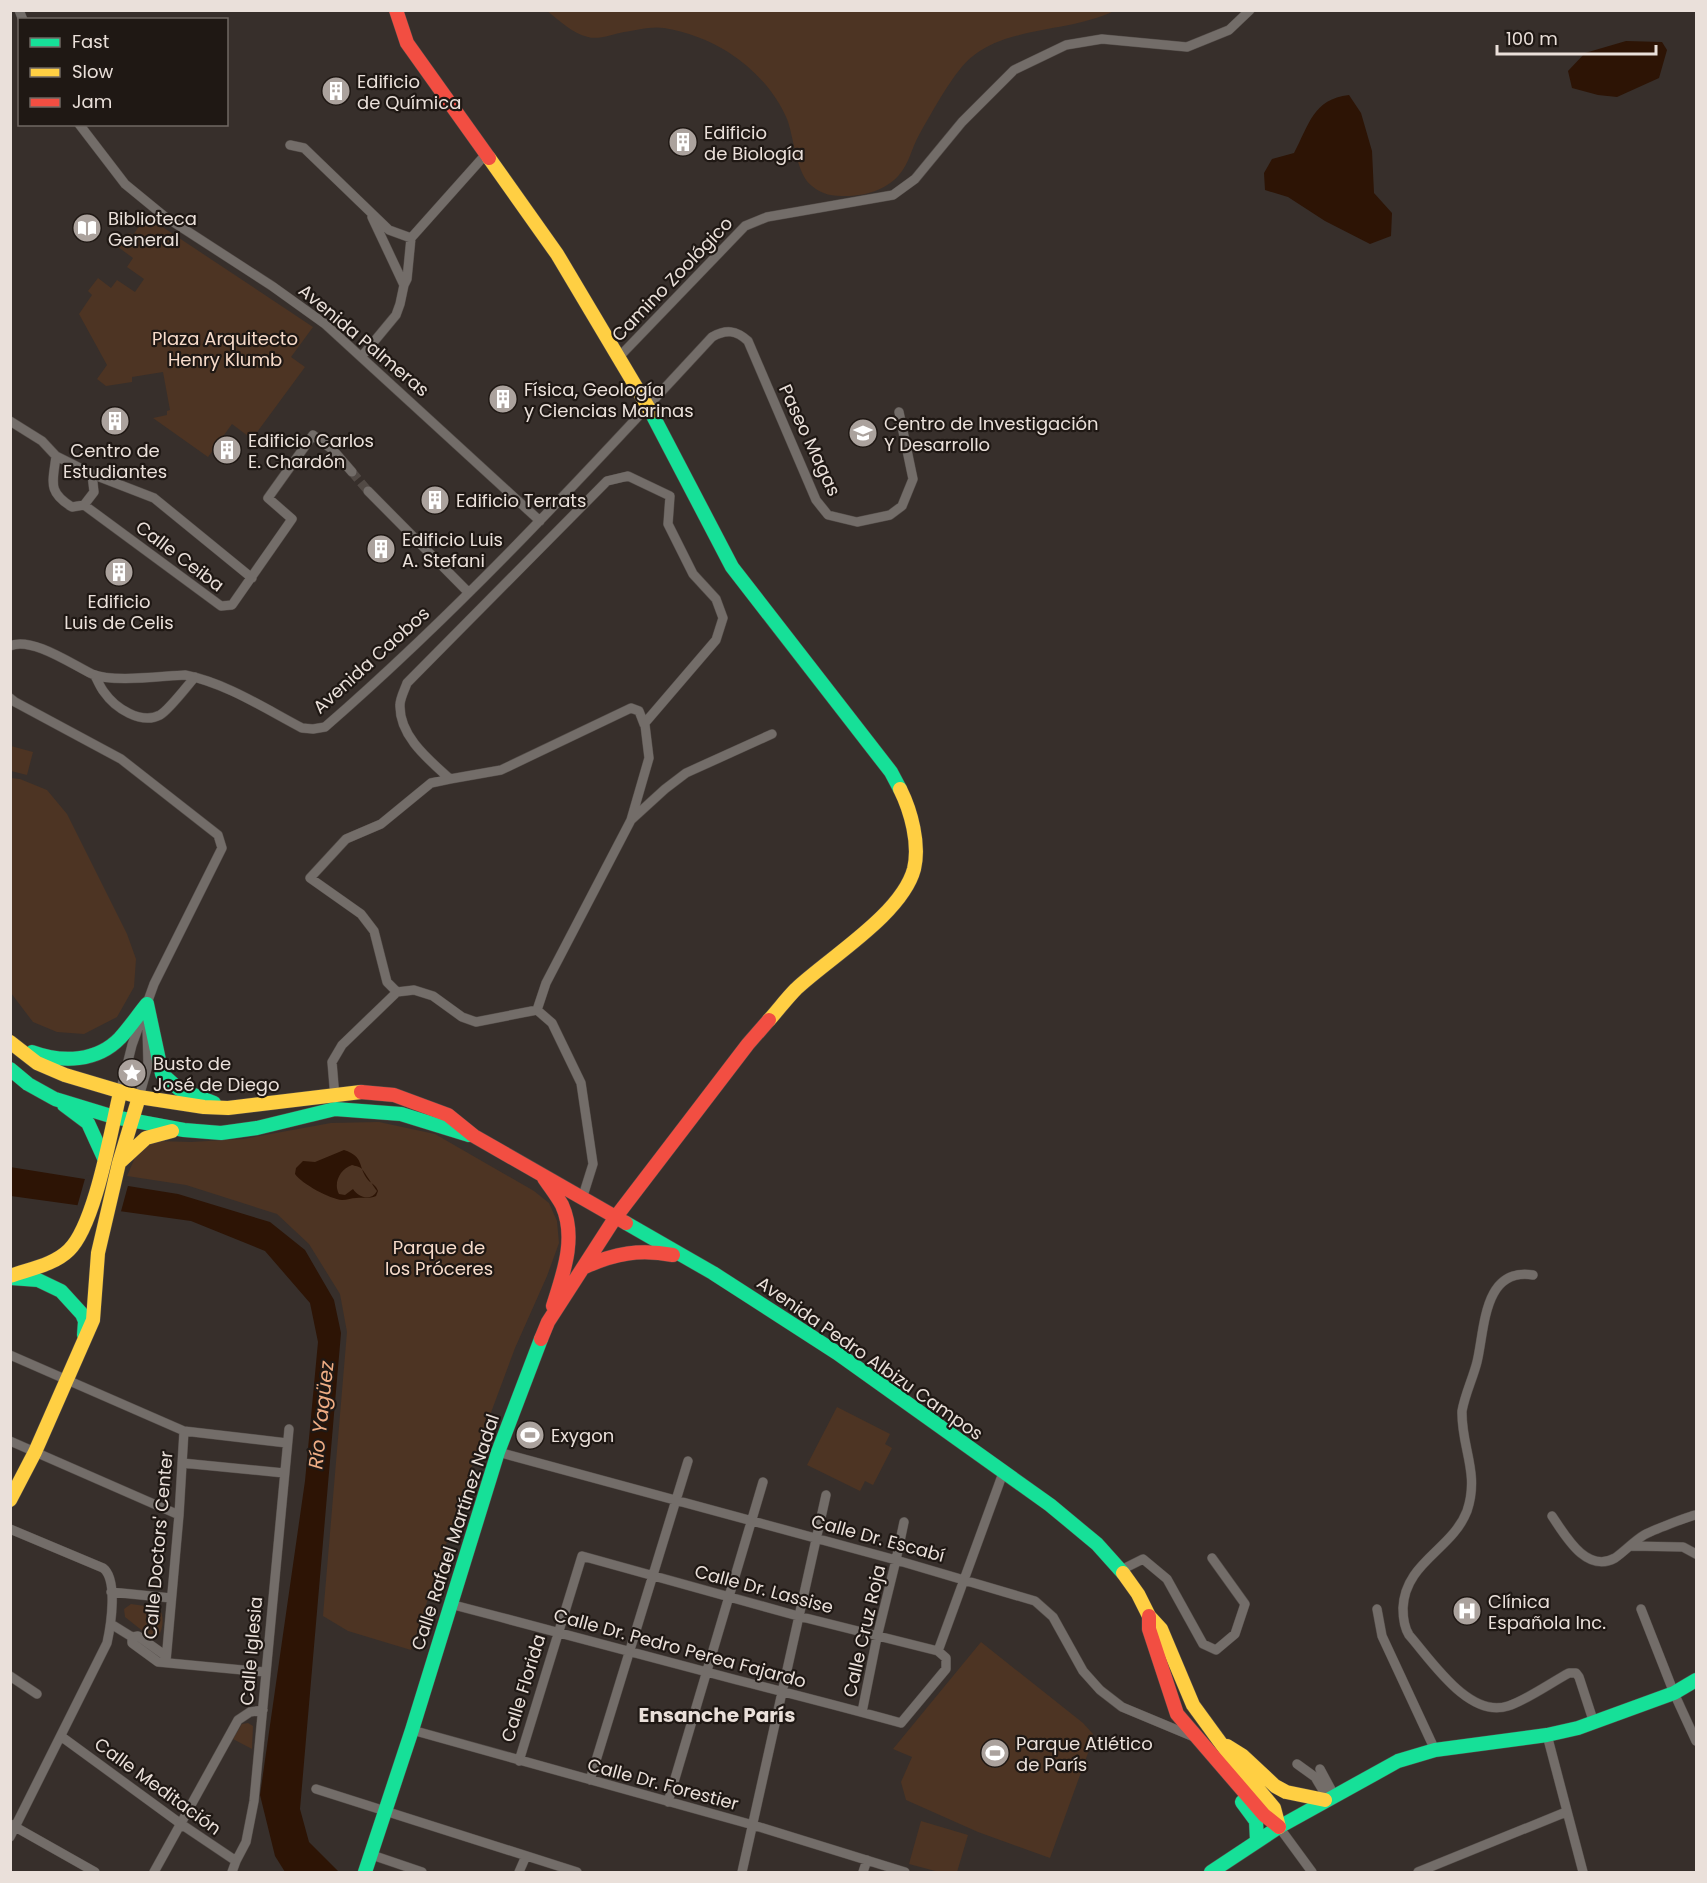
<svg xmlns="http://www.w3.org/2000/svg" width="1707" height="1883" font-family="Poppins,sans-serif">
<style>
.green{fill:#4d3423}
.water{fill:#2d1405;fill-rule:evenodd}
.pier{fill:#372f2b}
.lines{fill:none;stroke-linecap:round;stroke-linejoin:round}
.street-tunnel{stroke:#524a45;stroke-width:9;stroke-dasharray:9 4.5;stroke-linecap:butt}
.street-casing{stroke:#534c48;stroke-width:10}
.fast-casing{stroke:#534c48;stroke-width:15}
.slow-casing{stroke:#534c48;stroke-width:15}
.jam-casing{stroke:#534c48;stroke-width:15}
.street{stroke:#736d69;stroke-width:9}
.fast{stroke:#16e098;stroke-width:14}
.slow{stroke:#ffcf43;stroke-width:14}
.jam{stroke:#f24e42;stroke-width:14}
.labels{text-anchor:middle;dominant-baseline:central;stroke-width:4.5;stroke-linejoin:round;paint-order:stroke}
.poi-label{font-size:18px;fill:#eae0da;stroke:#1f1814;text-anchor:start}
.street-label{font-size:18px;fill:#eae0da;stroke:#1f1814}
.park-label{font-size:18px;fill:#f7dbca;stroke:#1f1814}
.water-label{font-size:20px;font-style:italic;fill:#efad84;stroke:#1f1814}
.neighbourhood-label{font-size:20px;font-weight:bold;fill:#eae0da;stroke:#1f1814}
</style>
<rect width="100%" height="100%" fill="#372f2b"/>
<!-- green -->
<path class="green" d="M 547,11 L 1114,11 C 1071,32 1011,26 973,56 C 955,69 931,114 919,135 C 912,147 909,164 899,175 C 886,190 865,196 846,196 C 833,196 822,195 812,186 C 796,174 794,137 787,119 C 775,91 753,68 728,52 C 711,41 685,31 664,28 C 652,26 636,30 624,32 C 614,34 598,40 588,37 C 572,33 560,21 547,11 Z
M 146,216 L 313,327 L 291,357 L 305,367 L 252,439 L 232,424 L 208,457 L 153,418 L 167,415 L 167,411 L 170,410 L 163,372 L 132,377 L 132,382 L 106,386 L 97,379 L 107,365 L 79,314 L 92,295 L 88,291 L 98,278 L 111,288 L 117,280 L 135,292 L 144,279 L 127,267 L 133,258 L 118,247 L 129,233 L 133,235 Z
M 11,746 L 33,752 L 27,775 L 11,771 Z
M 11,778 L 20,779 L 47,790 L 67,814 L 127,934 L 136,959 L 134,987 L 117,1017 L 84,1034 L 57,1032 L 33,1022 L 11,993 Z
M 379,1122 L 435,1134 L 534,1191 L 549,1203 L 557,1221 L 559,1243 L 547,1276 L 515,1348 L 480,1442 L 411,1650 L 348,1631 L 323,1616 L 347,1332 L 340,1294 L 309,1244 L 277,1214 L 186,1185 L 127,1176 L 137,1153 L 156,1141 L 191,1142 L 243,1139 L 331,1123 Z
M 837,1407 L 890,1434 L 885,1444 L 892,1448 L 873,1485 L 865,1481 L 860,1491 L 807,1465 Z
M 131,1604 L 159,1608 C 164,1615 164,1629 158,1636 L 149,1636 L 125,1617 L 124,1609 Z
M 981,1642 L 1083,1723 L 1093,1734 L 1092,1742 L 1050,1858 L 978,1832 L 906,1800 L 901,1782 L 912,1757 L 893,1749 Z
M 248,1723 L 253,1726 L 252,1749 L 233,1739 L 242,1724 Z
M 921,1821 L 968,1835 L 957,1872 L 939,1872 L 909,1864 Z"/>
<!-- water -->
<path class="water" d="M 1626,41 L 1662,42 L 1667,50 L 1659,78 L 1617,97 L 1598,95 L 1572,88 L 1568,71 L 1585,53 Z
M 1349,95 L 1361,113 L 1372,151 L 1374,193 L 1392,213 L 1391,236 L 1370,244 L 1325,221 L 1288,197 L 1265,190 L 1264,173 L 1272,159 L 1294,153 C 1309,125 1313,99 1349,95 Z
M 344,1150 C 365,1157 357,1166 368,1180 C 372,1184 376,1185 378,1191 L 376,1196 C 369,1199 364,1197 356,1198 C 352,1198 347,1200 342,1200 C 330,1199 302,1184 295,1174 L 296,1168 L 303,1161 L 315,1162 ZM 352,1165 C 355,1166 359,1166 362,1169 C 363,1170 376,1190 377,1191 C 371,1202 358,1197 353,1189 L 345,1195 L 339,1194 C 333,1183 340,1169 352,1165 Z
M 10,1167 L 178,1194 L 270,1222 L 305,1250 L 334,1300 L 341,1333 L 300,1809 L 309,1842 L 339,1872 L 285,1872 L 275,1856 L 260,1795 L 305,1481 L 318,1342 L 310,1303 L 265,1251 L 191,1221 L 11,1196 Z"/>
<!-- pier -->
<path class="pier" d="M 86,1175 L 129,1182 L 120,1215 L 77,1207 Z"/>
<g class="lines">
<!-- street-tunnel -->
<path class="street-tunnel" d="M 352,472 L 368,491"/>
<!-- street casing -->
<g class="street-casing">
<path id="street" d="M 19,10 L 23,20
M 79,124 L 125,184 L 164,216 L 272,286 L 325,324 L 540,521
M 290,145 L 304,148 L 389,230 L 411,238
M 372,217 L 404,285
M 362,356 L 396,315 L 400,304 L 404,285 L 407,279 L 411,238 L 486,154
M 619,357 L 745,226 L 767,217 L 893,195 L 915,179 L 962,122 L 1014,70 L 1066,45 L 1102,39 L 1187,47 L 1229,30 L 1250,10
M 10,421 L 42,441 L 56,456 L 92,474 L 94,492 L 84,505 L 72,507 C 47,492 53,482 56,456
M 92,474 L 154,498 L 252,578
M 368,491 L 468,592
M 84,505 L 221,606 L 232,605 L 292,519 L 268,498 L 313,435 L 333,450 L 352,472
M 10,646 C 31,636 73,665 92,674 C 113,683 161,676 185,675 C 226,683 264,708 302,728 L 313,729 L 325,727 C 463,607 587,472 712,337 C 726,329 736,330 748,341 L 816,500 L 828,515 L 857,522 L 890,515 L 902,506 L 913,479 L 899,412
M 95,676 C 98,681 100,687 104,692 C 115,708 141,725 160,715 C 169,710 187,686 195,677
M 10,698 L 15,702 L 121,759 L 218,835 L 222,848 L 154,984 L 132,1045 L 120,1093
M 631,820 L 649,758 L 645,725 L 644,724 L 639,711 L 631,708 L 501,770 L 450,779 C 429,760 399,736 400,705 C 400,698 405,689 407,683 L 607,481 L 628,476 L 670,496 L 668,524 L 693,574 L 716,599 L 723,618 L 716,640 L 644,724
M 397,992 L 387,982 L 374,931 L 361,914 L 310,878 L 346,839 L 381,824 L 431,783 L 450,779
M 537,1010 L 552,1023 L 581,1083 L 593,1164 L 582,1199
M 139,1097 L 148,1065 L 147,1028
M 335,1098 L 332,1062 L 342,1045 L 397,992 L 414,990 L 433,996 L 462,1017 L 476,1022 L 537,1010 L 546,983 L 631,820 L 665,789 L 686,773 L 772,734
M 1533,1275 C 1483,1267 1485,1329 1477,1362 C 1473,1378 1465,1394 1462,1411 C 1461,1447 1480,1473 1467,1511 C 1452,1550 1405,1562 1403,1608 C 1403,1618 1404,1627 1409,1635 C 1431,1660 1469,1719 1508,1706 C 1525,1701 1552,1682 1569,1673 L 1576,1673 L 1579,1677 L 1594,1723
M 10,1355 L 184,1431 L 287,1443
M 10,1441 L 179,1515
M 498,1452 L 896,1560 L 1035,1601 L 1053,1617 L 1083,1671 L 1100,1690 L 1122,1707 L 1194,1737
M 182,1463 L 284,1473
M 1552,1516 C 1565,1535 1586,1574 1615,1558 C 1625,1551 1634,1541 1644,1535 C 1651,1531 1689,1516 1696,1515
M 10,1529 L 103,1568 C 118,1579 111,1625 107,1643 L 10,1837
M 1631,1546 L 1683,1547 L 1696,1554
M 1121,1570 L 1143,1559 L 1167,1579 L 1203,1644 L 1216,1650 L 1235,1634 L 1245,1604 L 1212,1558
M 111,1592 L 171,1598
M 450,1604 C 546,1629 642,1655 737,1680 C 792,1694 847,1708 901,1723 L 946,1669 L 946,1658 L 938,1651 L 798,1616 L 582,1556 L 519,1761
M 1377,1609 L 1382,1636 L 1435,1750
M 1641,1609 L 1674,1693 L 1696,1741
M 111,1624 L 132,1637 L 132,1643 L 158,1662 L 265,1672
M 132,1637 L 138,1636 L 166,1656
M 938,1651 L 1003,1473
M 166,1661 L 179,1515 L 184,1431
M 10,1676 L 37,1694
M 862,1712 L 877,1637 L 896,1560 L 904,1522
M 412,1730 L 753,1825 L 905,1872
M 1547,1735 L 1583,1872
M 62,1737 L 181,1824 L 236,1861
M 1297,1764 L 1315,1777 L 1328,1799
M 1320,1769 L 1334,1795
M 590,1780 L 688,1461
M 316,1789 L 577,1872
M 668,1802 L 763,1482
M 10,1824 L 95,1872
M 1279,1827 L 1312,1872
M 372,1855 L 422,1872
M 154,1872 L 238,1720 L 250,1712 L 263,1710
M 232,1872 L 236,1861 L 246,1842 L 254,1801 L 289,1429
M 519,1872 L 526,1856
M 742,1872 L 826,1495
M 863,1872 L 867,1860
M 1418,1872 L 1566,1812"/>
</g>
<!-- fast casing -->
<g class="fast-casing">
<path id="fast" d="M 651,412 L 732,567 L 891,772 L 900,789
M 147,1004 L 162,1074 L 179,1089 L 214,1103
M 32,1052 C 62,1063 97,1062 120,1038 C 130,1027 138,1015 147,1004
M 10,1069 L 28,1084 L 55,1099 L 114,1117 L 184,1130 L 221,1133 L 257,1128 L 335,1109 L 401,1114 L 469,1135
M 64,1105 L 88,1123 L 104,1158
M 626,1223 L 713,1273 L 837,1353 L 1050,1505 L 1097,1544 L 1123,1573
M 11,1278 L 38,1280 L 61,1291 L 82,1314 L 85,1321 L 84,1335
M 1242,1802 L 1256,1821 L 1257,1841
M 365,1872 L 412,1730 L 498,1452 L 541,1339
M 1211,1872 L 1279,1827 L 1398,1761 L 1435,1750 L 1547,1735 L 1578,1728 L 1674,1693 L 1696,1680"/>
</g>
<!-- slow casing -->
<g class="slow-casing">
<path id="slow" d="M 489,158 L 557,254 L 651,412
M 769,1020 C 778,1010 787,998 796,989 C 830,957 902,914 914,869 C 920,844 911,811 900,789
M 10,1042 L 37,1063 L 65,1075 L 139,1097 L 204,1107 L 228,1108 L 361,1092
M 121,1161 L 146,1138 L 172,1131
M 10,1276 C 29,1269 54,1265 69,1250 C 95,1225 111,1130 120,1093
M 10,1500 L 35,1452 L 93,1320 L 98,1253 L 119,1163 L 139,1097
M 1123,1573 L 1138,1594 L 1149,1616 L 1161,1629 L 1193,1705 L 1228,1753 L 1274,1808 L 1279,1827
M 1227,1746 L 1243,1756 L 1275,1786 L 1286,1792 L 1325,1800"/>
</g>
<!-- jam casing -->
<g class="jam-casing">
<path id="jam" d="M 396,10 L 407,43 L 489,158
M 361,1092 L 394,1095 L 448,1115 L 474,1136 L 626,1223
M 544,1178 C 550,1187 557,1196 562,1205 C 577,1238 563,1274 553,1306
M 585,1267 C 615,1253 640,1249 673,1255
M 541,1339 L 548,1322 L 615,1218 L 748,1044 L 769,1020
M 1149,1616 L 1149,1629 L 1177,1714 L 1264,1815 L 1279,1827"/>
</g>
<!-- street -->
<use href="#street" class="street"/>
<!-- fast -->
<use href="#fast" class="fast"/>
<!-- slow -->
<use href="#slow" class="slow"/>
<!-- jam -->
<use href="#jam" class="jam"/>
</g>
<!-- icons -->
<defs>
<g id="building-disc" transform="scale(1.5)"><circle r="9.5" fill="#aba29d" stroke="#1f1814"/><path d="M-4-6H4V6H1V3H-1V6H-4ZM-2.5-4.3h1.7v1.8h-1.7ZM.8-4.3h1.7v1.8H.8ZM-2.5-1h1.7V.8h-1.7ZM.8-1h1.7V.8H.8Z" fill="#fff"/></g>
<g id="library-disc" transform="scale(1.5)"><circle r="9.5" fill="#aba29d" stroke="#1f1814"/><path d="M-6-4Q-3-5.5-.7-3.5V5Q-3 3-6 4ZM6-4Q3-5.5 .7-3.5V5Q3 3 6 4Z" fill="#fff"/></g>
<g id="university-disc" transform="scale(1.5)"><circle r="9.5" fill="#aba29d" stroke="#1f1814"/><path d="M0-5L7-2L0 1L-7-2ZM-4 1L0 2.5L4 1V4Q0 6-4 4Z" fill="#fff"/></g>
<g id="sight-disc" transform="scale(1.5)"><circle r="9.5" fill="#aba29d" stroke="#1f1814"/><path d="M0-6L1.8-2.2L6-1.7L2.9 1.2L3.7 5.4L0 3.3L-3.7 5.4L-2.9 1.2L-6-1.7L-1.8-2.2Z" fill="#fff"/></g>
<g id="stadium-disc" transform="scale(1.5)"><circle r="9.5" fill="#aba29d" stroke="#1f1814"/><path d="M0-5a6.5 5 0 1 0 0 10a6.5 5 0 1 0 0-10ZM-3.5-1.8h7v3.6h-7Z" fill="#fff"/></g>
<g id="hospital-disc" transform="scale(1.5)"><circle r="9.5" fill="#aba29d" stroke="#1f1814"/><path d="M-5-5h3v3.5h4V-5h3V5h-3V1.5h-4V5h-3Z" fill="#fff"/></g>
</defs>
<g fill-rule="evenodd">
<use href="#building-disc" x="336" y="91"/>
<use href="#building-disc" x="683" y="142"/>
<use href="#library-disc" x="87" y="228"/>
<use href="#building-disc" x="503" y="399"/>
<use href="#building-disc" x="115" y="421"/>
<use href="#university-disc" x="863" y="433"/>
<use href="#building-disc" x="227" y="450"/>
<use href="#building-disc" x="435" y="500"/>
<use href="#building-disc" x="381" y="549"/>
<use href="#building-disc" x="119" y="572"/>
<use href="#sight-disc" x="132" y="1073"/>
<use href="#stadium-disc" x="530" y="1435"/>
<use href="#hospital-disc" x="1467" y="1611"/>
<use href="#stadium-disc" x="995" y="1753"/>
</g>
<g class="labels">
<!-- poi labels -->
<g class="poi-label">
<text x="357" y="81">Edificio<tspan x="357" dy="21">de Química</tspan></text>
<text x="704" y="132">Edificio<tspan x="704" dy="21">de Biología</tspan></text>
<text x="108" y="218">Biblioteca<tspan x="108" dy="21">General</tspan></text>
<text x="524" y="389">Física, Geología<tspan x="524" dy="21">y Ciencias Marinas</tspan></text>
<text x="884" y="423">Centro de Investigación<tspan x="884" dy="21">Y Desarrollo</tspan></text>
<text x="248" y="440">Edificio Carlos<tspan x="248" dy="21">E. Chardón</tspan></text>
<text x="115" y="450" text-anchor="middle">Centro de<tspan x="115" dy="21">Estudiantes</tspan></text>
<text x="456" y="500">Edificio Terrats</text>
<text x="402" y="539">Edificio Luis<tspan x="402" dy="21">A. Stefani</tspan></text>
<text x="119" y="601" text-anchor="middle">Edificio<tspan x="119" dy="21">Luis de Celis</tspan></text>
<text x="153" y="1063">Busto de<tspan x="153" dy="21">José de Diego</tspan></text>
<text x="551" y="1435">Exygon</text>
<text x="1488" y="1601">Clínica<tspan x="1488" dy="21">Española Inc.</tspan></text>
<text x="1016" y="1743">Parque Atlético<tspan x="1016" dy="21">de París</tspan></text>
</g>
<!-- street labels -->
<g class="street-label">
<text transform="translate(672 279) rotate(-46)">Camino Zoológico</text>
<text transform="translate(364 340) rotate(40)">Avenida Palmeras</text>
<text transform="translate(810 440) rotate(65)">Paseo Magas</text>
<text transform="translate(180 556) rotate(37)">Calle Ceiba</text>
<text transform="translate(371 660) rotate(-42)">Avenida Caobos</text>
<text transform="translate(870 1358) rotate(35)">Avenida Pedro Albizu Campos</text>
<text transform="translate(455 1532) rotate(-72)">Calle Rafael Martínez Nadal</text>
<text transform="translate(878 1538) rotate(15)">Calle Dr. Escabí</text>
<text transform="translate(158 1545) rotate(-85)">Calle Doctors' Center</text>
<text transform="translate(764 1589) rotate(15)">Calle Dr. Lassise</text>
<text transform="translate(864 1631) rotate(-77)">Calle Cruz Roja</text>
<text transform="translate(680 1648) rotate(15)">Calle Dr. Pedro Perea Fajardo</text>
<text transform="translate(251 1651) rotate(-85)">Calle Iglesia</text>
<text transform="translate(523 1688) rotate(-73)">Calle Florida</text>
<text transform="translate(663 1784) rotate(15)">Calle Dr. Forestier</text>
<text transform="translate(158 1786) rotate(36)">Calle Meditación</text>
</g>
<!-- park labels -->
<g class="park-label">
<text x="225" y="338">Plaza Arquitecto<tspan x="225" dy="21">Henry Klumb</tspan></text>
<text x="439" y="1247">Parque de<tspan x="439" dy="21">los Próceres</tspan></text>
</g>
<!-- water labels -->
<g class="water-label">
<text transform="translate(321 1415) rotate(-84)">Río Yagüez</text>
</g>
<!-- neighbourhood labels -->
<g class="neighbourhood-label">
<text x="717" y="1715">Ensanche París</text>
</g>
</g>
<!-- border -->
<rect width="1707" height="1883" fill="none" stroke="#eae0da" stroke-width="24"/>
<!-- legend -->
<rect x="18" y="18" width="210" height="108" fill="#1f1814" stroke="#706863" stroke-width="1.5"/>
<rect x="30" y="38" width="30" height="9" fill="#16e098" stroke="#706863" stroke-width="1.5"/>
<text x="72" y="48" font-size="18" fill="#eae0da">Fast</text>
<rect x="30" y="68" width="30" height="9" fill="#ffcf43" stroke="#706863" stroke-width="1.5"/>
<text x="72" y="78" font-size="18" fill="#eae0da">Slow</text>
<rect x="30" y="98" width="30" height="9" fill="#f24e42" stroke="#706863" stroke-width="1.5"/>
<text x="72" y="108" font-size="18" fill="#eae0da">Jam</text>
<!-- scale -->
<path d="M1497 45v9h159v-9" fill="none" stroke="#eae0da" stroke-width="3"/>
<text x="1506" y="45" font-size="18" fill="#eae0da" stroke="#1f1814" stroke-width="4.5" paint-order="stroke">100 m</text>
</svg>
